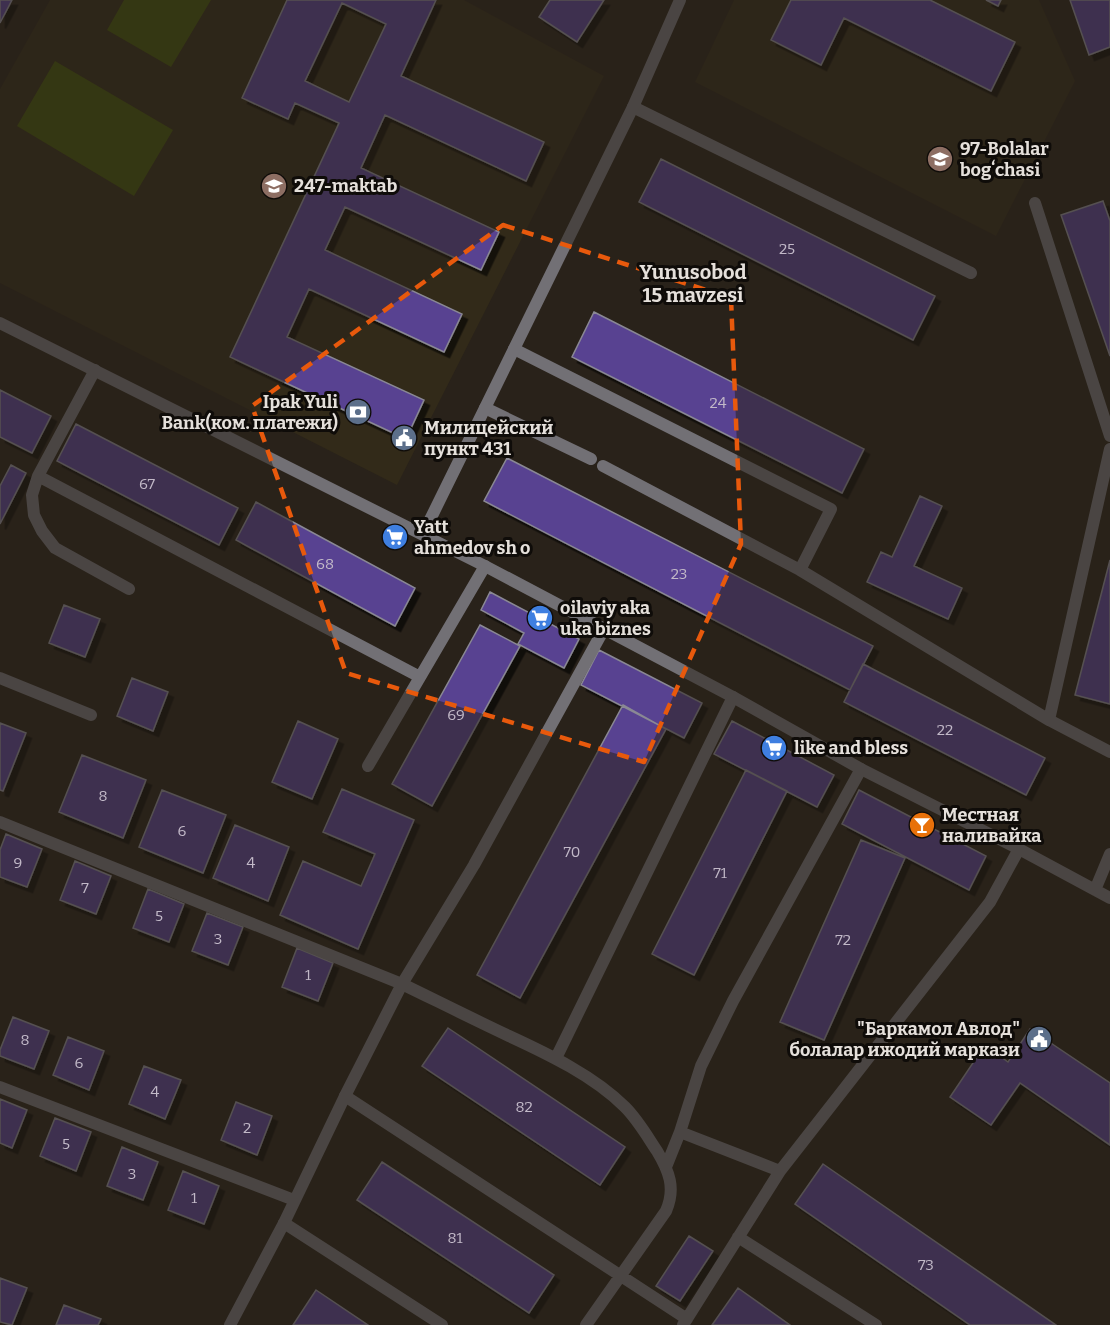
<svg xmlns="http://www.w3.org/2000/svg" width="1110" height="1325" font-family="Bitter,serif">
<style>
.education{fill:#322a19}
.green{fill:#41500c}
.building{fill:#584391;stroke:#8a8894;stroke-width:1.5;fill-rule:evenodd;filter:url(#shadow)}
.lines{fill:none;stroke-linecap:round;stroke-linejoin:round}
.service{stroke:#727075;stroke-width:12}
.minor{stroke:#727075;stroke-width:12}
.marked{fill:none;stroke:#e8590c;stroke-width:4.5;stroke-dasharray:12 8;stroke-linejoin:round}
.labels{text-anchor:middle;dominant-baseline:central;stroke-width:6;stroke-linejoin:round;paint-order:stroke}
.number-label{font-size:15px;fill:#c2b9c8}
.poi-label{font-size:18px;font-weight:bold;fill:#e5e0db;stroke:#0f0c09;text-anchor:start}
.neighbourhood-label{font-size:20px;font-weight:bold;fill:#e5e0db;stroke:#0f0c09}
</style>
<defs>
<filter id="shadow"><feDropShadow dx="5.5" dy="5.5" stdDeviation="0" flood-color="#0009"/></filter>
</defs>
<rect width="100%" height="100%" fill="#29221a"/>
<!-- education -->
<path class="education" d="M 50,0 L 464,0 L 604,76 L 397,485 L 0,283 L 0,89 Z
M 734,0 L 1039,0 L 1075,81 L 996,236 L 695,82 Z"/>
<!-- green -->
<path class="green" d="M 124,0 L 211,0 L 171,67 L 107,30 Z
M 55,61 L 173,130 L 134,196 L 17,126 Z"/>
<!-- building -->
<path class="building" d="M 0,0 L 12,0 L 0,23 Z
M 287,0 L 436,0 L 401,76 L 544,142 L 526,181 L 385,115 L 361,168 L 499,232 L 481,270 L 345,207 L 325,250 L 462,314 L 444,352 L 309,289 L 287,337 L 424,400 L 406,439 L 230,357 L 339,123 L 295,103 L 288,119 L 242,98 ZM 342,3 L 386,24 L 349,102 L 305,81 Z
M 550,0 L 604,0 L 577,42 L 539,17 Z
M 791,0 L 930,0 L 1015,42 L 991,91 L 844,18 L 821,65 L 771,40 Z
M 986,0 L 1001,0 L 998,6 Z
M 1070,0 L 1110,0 L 1110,47 L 1089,55 Z
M 661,159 L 935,296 L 913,340 L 639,202 Z
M 1103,201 L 1110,221 L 1110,356 L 1061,215 Z
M 594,312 L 864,449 L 842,493 L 572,357 Z
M 0,390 L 51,416 L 32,453 L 0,437 Z
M 76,424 L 238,508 L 219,545 L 57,461 Z
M 507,458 L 873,646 L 850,690 L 484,501 Z
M 11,465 L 26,473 L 0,524 L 0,486 Z
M 920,496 L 942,506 L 914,566 L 962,588 L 948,619 L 867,582 L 881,552 L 892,557 Z
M 256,502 L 415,588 L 395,626 L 236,540 Z
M 1110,560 L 1110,704 L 1075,695 Z
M 490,592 L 579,639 L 564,668 L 518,644 L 524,633 L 481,610 Z
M 64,605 L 100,619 L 85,657 L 49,643 Z
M 480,625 L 520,646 L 432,806 L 392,784 Z
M 599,650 L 702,703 L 684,738 L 581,685 Z
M 863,664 L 1045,758 L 1026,795 L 844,702 Z
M 132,678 L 168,692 L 153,731 L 117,716 Z
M 623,705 L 666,729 L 520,998 L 477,975 Z
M 298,721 L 338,739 L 312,799 L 272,782 Z
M 732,721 L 834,775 L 817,807 L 714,754 Z
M 0,723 L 26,733 L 3,791 L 0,790 Z
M 82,755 L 146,780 L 123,838 L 59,812 Z
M 746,770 L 787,791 L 694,975 L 652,954 Z
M 342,789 L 414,820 L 358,949 L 280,915 L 303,861 L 361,886 L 375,854 L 323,832 Z
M 162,790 L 226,815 L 203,873 L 139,847 Z
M 859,790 L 986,856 L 969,890 L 842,824 Z
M 235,825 L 289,847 L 268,901 L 213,878 Z
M 6,834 L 42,849 L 27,887 L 0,877 L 0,850 Z
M 861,840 L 905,858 L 824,1040 L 780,1022 Z
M 75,861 L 111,876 L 96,914 L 60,900 Z
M 148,889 L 184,904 L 169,942 L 133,928 Z
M 207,913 L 243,927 L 228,965 L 192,951 Z
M 297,948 L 333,963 L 318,1001 L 282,987 Z
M 13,1017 L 49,1031 L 34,1069 L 0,1056 L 0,1050 Z
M 448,1028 L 625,1147 L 600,1185 L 422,1066 Z
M 1030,1029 L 1110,1083 L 1110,1145 L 1020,1083 L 991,1125 L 950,1097 L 985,1045 L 1008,1062 Z
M 68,1037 L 104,1051 L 89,1090 L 53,1075 Z
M 144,1066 L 181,1080 L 165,1119 L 129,1104 Z
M 0,1099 L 27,1110 L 12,1148 L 0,1143 Z
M 236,1102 L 272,1116 L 257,1155 L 221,1140 Z
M 55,1118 L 91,1132 L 76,1171 L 40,1156 Z
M 122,1147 L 158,1162 L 143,1200 L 107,1186 Z
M 382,1162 L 554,1275 L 529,1313 L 357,1200 Z
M 823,1164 L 1056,1325 L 970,1325 L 795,1204 Z
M 183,1171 L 219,1186 L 204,1224 L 168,1210 Z
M 689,1236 L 713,1251 L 680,1301 L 656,1286 Z
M 0,1278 L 27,1288 L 12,1325 L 0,1322 Z
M 738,1288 L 790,1325 L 712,1325 Z
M 316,1290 L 368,1325 L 293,1325 Z
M 64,1305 L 101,1319 L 98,1325 L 56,1325 Z"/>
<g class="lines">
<!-- service -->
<path class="service" d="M 633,107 L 971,273
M 1035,203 L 1110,436
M 514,349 L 831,509 L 800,570 L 1049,720
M 95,370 L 38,476 L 32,495 L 34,515 L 42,531 L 55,548 L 129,589
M 485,408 L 591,459
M 1110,449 L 1049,720 L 1110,752
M 603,466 L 800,570
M 38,476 L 420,677
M 0,678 L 91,715
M 368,766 L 485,566
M 402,984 C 437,1001 473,1019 509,1036 C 548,1054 594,1076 625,1107 C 638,1120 647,1136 657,1151 C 669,1171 676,1188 666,1211 L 586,1325
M 556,1058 L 733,697
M 345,1096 L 687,1319
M 680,1132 L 780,1171
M 666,1167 L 680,1132 L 701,1066 L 733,1001 L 861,769
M 284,1223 L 442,1325
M 738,1237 L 876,1325
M 683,1325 L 780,1171 L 990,902 L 1019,849"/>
<!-- minor -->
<path class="minor" d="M 0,323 L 485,566 L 733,697 L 861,769 L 1019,849 L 1110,898
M 423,534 L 633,107 L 680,0
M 0,822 L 402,984
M 1095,890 L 1110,854
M 0,1087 L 294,1200
M 230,1325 L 284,1223 L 345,1096 L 402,984 L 474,865 L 604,629"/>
</g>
<!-- marked area -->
<path d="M0 0H1110V1325H0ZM 503,225 L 731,298 L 741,544 L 644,762 L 346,673 L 252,406 Z" fill="#29221a" fill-opacity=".55" fill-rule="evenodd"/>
<path class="marked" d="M 503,225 L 731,298 L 741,544 L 644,762 L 346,673 L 252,406 Z"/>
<!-- icons -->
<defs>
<g id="school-disc" transform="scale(1.35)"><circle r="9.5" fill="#8d6e63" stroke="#0f0c09"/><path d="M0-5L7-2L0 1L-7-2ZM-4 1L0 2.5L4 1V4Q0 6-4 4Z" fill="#fff"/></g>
<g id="bank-disc" transform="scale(1.35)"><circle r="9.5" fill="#5c6f8a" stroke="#0f0c09"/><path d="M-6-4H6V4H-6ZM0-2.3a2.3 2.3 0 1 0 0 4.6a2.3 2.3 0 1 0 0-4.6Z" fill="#fff"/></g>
<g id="civic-disc" transform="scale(1.35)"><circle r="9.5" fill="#5c6f8a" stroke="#0f0c09"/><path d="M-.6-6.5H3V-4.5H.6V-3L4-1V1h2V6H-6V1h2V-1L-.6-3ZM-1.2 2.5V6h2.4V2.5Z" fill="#fff"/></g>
<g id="supermarket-disc" transform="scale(1.35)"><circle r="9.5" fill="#3f7fe0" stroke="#0f0c09"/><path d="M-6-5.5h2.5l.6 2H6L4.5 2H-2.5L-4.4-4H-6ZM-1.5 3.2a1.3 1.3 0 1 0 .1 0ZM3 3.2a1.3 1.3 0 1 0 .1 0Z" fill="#fff"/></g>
<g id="bar-disc" transform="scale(1.35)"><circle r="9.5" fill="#e8710a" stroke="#0f0c09"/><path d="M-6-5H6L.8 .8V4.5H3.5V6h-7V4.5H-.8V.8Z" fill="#fff"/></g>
</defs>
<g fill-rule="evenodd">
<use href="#school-disc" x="940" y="159"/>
<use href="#school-disc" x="274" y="186"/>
<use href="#bank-disc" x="358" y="412"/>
<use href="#civic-disc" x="404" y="438"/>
<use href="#supermarket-disc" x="395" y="537"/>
<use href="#supermarket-disc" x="540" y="618"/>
<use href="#supermarket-disc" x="774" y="748"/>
<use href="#bar-disc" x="922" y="825"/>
<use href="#civic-disc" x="1039" y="1039"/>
</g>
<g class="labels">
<!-- number labels -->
<g class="number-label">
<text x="787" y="249">25</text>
<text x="718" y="403">24</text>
<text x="147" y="484">67</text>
<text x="325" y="564">68</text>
<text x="679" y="574">23</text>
<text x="456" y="715">69</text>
<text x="945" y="730">22</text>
<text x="103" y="796">8</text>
<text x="182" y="831">6</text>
<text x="572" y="852">70</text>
<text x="18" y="863">9</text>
<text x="251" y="863">4</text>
<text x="720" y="873">71</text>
<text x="85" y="888">7</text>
<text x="159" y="916">5</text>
<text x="218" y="939">3</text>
<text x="843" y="940">72</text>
<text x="308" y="975">1</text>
<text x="25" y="1040">8</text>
<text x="79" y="1063">6</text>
<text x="155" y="1092">4</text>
<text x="524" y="1107">82</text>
<text x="247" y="1128">2</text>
<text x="66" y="1144">5</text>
<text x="132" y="1174">3</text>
<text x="194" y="1198">1</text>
<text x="455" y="1238">81</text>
<text x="926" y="1265">73</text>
</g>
<!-- poi labels -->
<g class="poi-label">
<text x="960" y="149">97-Bolalar<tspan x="960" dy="21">bogʻchasi</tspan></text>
<text x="294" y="186">247-maktab</text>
<text x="338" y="402" text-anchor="end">Ipak Yuli<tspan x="338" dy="21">Bank(ком. платежи)</tspan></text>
<text x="424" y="428">Милицейский<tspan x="424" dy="21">пункт 431</tspan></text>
<text x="414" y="527">Yatt<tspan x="414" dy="21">ahmedov sh o</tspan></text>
<text x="560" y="608">oilaviy aka<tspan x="560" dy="21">uka biznes</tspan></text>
<text x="794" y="748">like and bless</text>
<text x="942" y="815">Местная<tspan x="942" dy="21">наливайка</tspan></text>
<text x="1020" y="1029" text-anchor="end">"Баркамол Авлод"<tspan x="1020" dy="21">болалар ижодий маркази</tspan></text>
</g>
<!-- neighbourhood labels -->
<g class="neighbourhood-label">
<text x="693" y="272">Yunusobod<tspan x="693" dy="23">15 mavzesi</tspan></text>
</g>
</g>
</svg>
